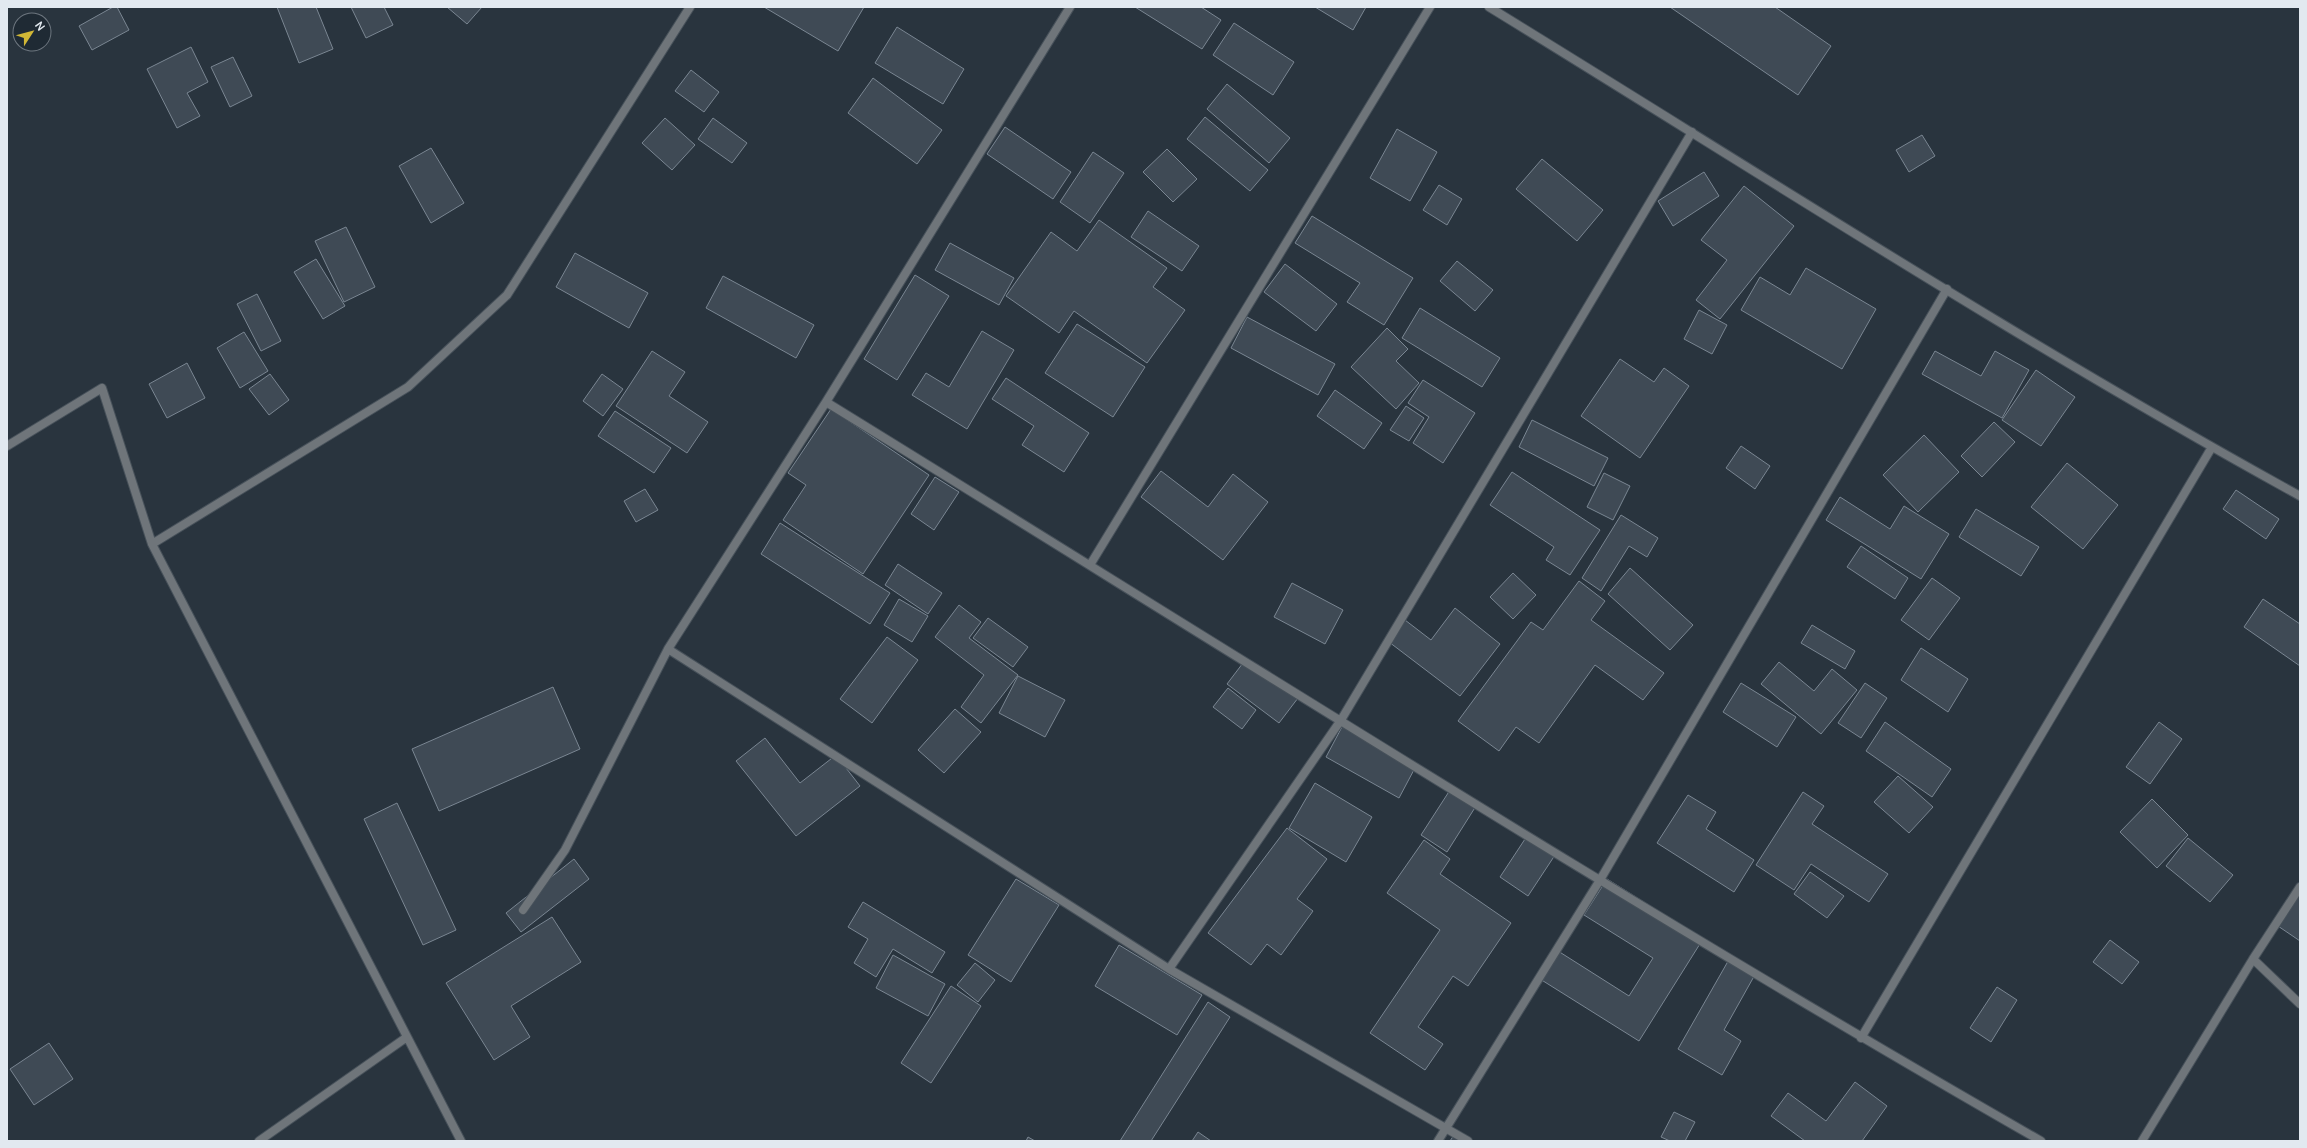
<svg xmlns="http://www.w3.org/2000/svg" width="2307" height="1148" font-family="Manrope,sans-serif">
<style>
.building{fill:#3f4a55;stroke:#7a8692}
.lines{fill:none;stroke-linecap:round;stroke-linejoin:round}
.minor-casing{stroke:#47515a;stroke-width:10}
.minor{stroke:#6f757a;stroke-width:8}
</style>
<rect width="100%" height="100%" fill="#29343e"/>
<!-- building -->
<path class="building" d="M 113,7 L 117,7 L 129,30 L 92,50 L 79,26 Z
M 277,7 L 316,7 L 333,49 L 299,63 Z
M 351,7 L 384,7 L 393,25 L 366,38 Z
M 447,7 L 482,7 L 467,24 Z
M 764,7 L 864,7 L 838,51 Z
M 1135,7 L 1201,7 L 1221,20 L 1202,49 Z
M 1315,7 L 1366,7 L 1353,30 Z
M 1670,7 L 1775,7 L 1831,46 L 1798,95 Z
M 1234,23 L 1294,62 L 1273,95 L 1213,55 Z
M 897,27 L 964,69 L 943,104 L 875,63 Z
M 191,47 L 208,82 L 187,93 L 200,116 L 177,128 L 147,69 Z
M 233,57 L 252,96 L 230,107 L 211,67 Z
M 691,70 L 719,92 L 704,112 L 675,91 Z
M 873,78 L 942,130 L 917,164 L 848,113 Z
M 1227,84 L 1290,138 L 1269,163 L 1207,109 Z
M 1205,117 L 1268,170 L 1250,191 L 1187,139 Z
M 665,118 L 695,145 L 672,170 L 642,143 Z
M 713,118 L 747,143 L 732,163 L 698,139 Z
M 1005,127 L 1071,172 L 1053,199 L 987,154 Z
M 1397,129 L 1437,152 L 1410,201 L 1370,178 Z
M 1922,135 L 1935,156 L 1909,172 L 1896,150 Z
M 431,148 L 464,203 L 431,223 L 399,166 Z
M 1167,149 L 1197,179 L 1173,202 L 1143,172 Z
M 1093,152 L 1124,173 L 1090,223 L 1060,202 Z
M 1542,159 L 1603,210 L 1577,241 L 1516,189 Z
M 1704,172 L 1719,196 L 1673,226 L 1658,201 Z
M 1439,185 L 1462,199 L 1447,225 L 1423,210 Z
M 1744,186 L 1794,226 L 1720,319 L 1696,300 L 1727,260 L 1701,240 Z
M 1148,211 L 1199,246 L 1182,271 L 1131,237 Z
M 1312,216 L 1413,278 L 1384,325 L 1347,302 L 1360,283 L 1295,243 Z
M 1099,220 L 1167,268 L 1153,287 L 1185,310 L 1147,363 L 1074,311 L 1059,333 L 1006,296 L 1051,232 L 1077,251 Z
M 346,227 L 375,287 L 344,302 L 315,241 Z
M 950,243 L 1014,278 L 999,305 L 935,270 Z
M 575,253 L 648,293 L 629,328 L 556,287 Z
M 316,259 L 345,306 L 323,319 L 294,272 Z
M 1457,261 L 1493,290 L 1475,311 L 1440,281 Z
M 1285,264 L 1337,304 L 1316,331 L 1264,292 Z
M 1806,268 L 1876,309 L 1842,369 L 1741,310 L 1760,277 L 1790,295 Z
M 915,275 L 949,296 L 897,380 L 864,359 Z
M 723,276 L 814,325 L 796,358 L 706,308 Z
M 257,294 L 281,341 L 261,351 L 237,304 Z
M 1420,308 L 1500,358 L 1482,387 L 1402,338 Z
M 1699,310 L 1727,325 L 1712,354 L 1684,339 Z
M 1247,317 L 1335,364 L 1318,395 L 1231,348 Z
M 1077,324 L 1145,367 L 1113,417 L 1045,373 Z
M 1387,328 L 1408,349 L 1396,361 L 1419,383 L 1396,409 L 1351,367 Z
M 982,331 L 1014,350 L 967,429 L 912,395 L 926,373 L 949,387 Z
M 244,332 L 268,371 L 240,388 L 217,348 Z
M 652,351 L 685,372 L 669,396 L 708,422 L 687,453 L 616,406 Z
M 1935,351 L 1981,376 L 1995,351 L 2029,370 L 2002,418 L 1922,374 Z
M 1620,359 L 1654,382 L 1664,368 L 1689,386 L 1640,458 L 1581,416 Z
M 187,363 L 205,398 L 167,418 L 149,384 Z
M 2036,370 L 2075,397 L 2041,446 L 2002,420 Z
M 270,374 L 289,400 L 269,415 L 249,389 Z
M 602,374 L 623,389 L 603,416 L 583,401 Z
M 1006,378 L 1089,433 L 1064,472 L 1022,445 L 1034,426 L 992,399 Z
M 1423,380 L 1475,413 L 1443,463 L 1413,443 L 1429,417 L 1408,403 Z
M 1335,390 L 1382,423 L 1364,449 L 1317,416 Z
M 1406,406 L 1424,418 L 1409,441 L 1390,430 Z
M 831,409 L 929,475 L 863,574 L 783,520 L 806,485 L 788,473 Z
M 615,411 L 671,448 L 654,473 L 598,436 Z
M 1532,420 L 1608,458 L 1594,486 L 1519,447 Z
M 1994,422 L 2015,442 L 1982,477 L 1961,456 Z
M 1924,435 L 1959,472 L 1918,512 L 1883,475 Z
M 1741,446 L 1770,466 L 1755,489 L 1726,468 Z
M 2067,463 L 2118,505 L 2083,549 L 2031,507 Z
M 1161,471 L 1208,507 L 1233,474 L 1268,502 L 1223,560 L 1141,497 Z
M 1512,472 L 1600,530 L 1570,575 L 1546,560 L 1554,547 L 1490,505 Z
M 1604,473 L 1630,486 L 1613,520 L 1587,507 Z
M 935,477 L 959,492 L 934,530 L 911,514 Z
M 645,489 L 658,510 L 636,522 L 624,501 Z
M 2236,490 L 2279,519 L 2266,539 L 2223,509 Z
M 1840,497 L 1890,529 L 1904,506 L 1949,534 L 1921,579 L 1826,520 Z
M 1976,509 L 2039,547 L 2021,576 L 1959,537 Z
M 1621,515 L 1658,538 L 1647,557 L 1629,546 L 1601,591 L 1582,578 Z
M 780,523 L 890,593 L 870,624 L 761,554 Z
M 1861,546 L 1908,578 L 1895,599 L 1847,567 Z
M 898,564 L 942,593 L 928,614 L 885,585 Z
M 1630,568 L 1693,625 L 1670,650 L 1608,594 Z
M 1513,573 L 1536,595 L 1513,619 L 1490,597 Z
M 1932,578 L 1960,598 L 1929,640 L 1901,620 Z
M 1579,581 L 1605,601 L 1591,620 L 1664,673 L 1643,700 L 1595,665 L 1539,743 L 1516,727 L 1499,751 L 1458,721 L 1531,622 L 1543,630 Z
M 1292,583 L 1343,610 L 1325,644 L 1274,617 Z
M 899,599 L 928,616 L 912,642 L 884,625 Z
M 2263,599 L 2300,624 L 2300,666 L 2244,627 Z
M 959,605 L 981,622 L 969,638 L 1018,675 L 981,723 L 961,707 L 984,675 L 935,637 Z
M 1455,608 L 1500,644 L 1460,696 L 1389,642 L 1405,620 L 1431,640 Z
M 988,618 L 1028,647 L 1013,667 L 973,638 Z
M 1812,625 L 1855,651 L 1845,669 L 1801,643 Z
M 887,637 L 918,660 L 872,723 L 840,699 Z
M 1921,648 L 1968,679 L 1948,712 L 1901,680 Z
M 1246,659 L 1298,698 L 1279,723 L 1227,684 Z
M 1779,662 L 1814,691 L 1832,669 L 1857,690 L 1821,734 L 1761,684 Z
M 1018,676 L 1065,700 L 1045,737 L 999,713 Z
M 1741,683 L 1796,717 L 1777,747 L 1723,712 Z
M 1865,683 L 1887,698 L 1861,738 L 1838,723 Z
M 553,687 L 580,749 L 439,811 L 412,749 Z
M 1228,688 L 1256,710 L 1242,729 L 1213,707 Z
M 955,709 L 981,732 L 944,773 L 918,750 Z
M 1885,722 L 1951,769 L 1932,797 L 1866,751 Z
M 2159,722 L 2182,739 L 2150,784 L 2126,767 Z
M 1343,725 L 1416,766 L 1399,798 L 1326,757 Z
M 765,738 L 800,783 L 836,755 L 860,786 L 796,836 L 736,761 Z
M 1898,776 L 1933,807 L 1909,833 L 1874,802 Z
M 1315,783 L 1372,817 L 1346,862 L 1289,828 Z
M 1450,790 L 1476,806 L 1447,852 L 1421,835 Z
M 1803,792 L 1824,806 L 1812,824 L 1888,874 L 1869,902 L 1811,864 L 1794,890 L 1756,865 Z
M 1688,795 L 1716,812 L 1706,829 L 1754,860 L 1734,892 L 1657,843 Z
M 2152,799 L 2188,835 L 2157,868 L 2120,832 Z
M 397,803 L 456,930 L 423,945 L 364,819 Z
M 1287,828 L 1327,859 L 1297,899 L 1313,911 L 1281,955 L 1267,944 L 1251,965 L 1208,933 Z
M 1527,836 L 1555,855 L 1528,896 L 1500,877 Z
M 2188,838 L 2233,875 L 2210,902 L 2166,866 Z
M 1424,840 L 1450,859 L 1440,874 L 1511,923 L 1468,986 L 1453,976 L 1418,1027 L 1443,1044 L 1425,1070 L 1370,1033 L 1440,930 L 1387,893 Z
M 574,859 L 589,879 L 521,932 L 506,913 Z
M 1810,872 L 1844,896 L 1827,918 L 1794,894 Z
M 1016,879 L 1059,905 L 1011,982 L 968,955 Z
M 1607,879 L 1703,939 L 1639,1041 L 1540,979 L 1558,951 L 1629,996 L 1653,958 L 1584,915 Z
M 2300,887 L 2300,941 L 2275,924 Z
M 863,902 L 945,952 L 932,973 L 893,949 L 876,977 L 854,963 L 868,939 L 848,927 Z
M 552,917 L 581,962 L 511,1006 L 530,1037 L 494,1060 L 446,983 Z
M 2110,940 L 2139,962 L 2122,984 L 2093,962 Z
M 1119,945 L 1202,995 L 1177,1035 L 1095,986 Z
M 893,955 L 945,984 L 928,1016 L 876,988 Z
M 1731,956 L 1757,971 L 1724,1030 L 1741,1041 L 1722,1075 L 1678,1049 Z
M 975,963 L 995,980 L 978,1002 L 957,985 Z
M 951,986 L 981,1006 L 931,1083 L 901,1063 Z
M 1997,987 L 2017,1000 L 1991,1042 L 1970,1028 Z
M 1208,1002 L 1230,1017 L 1151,1141 L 1120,1141 Z
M 49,1043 L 73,1079 L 34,1105 L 10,1069 Z
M 1855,1082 L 1887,1106 L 1862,1141 L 1805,1141 L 1771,1116 L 1788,1093 L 1826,1121 Z
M 1674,1112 L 1695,1122 L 1685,1141 L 1670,1141 L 1661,1137 Z
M 1198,1132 L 1211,1141 L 1192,1141 Z
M 1454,1135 L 1462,1141 L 1450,1141 Z
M 1028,1137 L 1035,1141 L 1026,1141 Z"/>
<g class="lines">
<!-- minor casing -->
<g class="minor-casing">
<path id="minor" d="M 1489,7 C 1758,172 2023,344 2300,496
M 826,402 C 1230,651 1630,906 2041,1141
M 7,446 L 102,388 L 152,544 L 461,1141
M 152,544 L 408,387 L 507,295 L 690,7
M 1090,565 L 1430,7
M 668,649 L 1169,969 L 1468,1141
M 523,910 L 565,850 L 668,649 L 826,402 L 1070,7
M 2253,959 L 2300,1004
M 1169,969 L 1341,720 L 1692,132
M 1861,1038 L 2212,447
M 259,1141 L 407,1037
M 1438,1141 L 1600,880 L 1947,289
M 2142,1141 L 2253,959 L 2300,887"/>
</g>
<!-- minor -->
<use href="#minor" class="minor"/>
</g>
<!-- border -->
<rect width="2307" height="1148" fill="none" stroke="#e2e9f0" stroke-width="16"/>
<!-- north arrow -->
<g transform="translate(32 32) rotate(54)"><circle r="19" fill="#1f2a34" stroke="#6d767f"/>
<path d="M0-3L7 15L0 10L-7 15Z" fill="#d1b736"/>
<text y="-6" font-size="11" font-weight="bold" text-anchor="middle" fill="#e2e9f0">N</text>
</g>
</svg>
